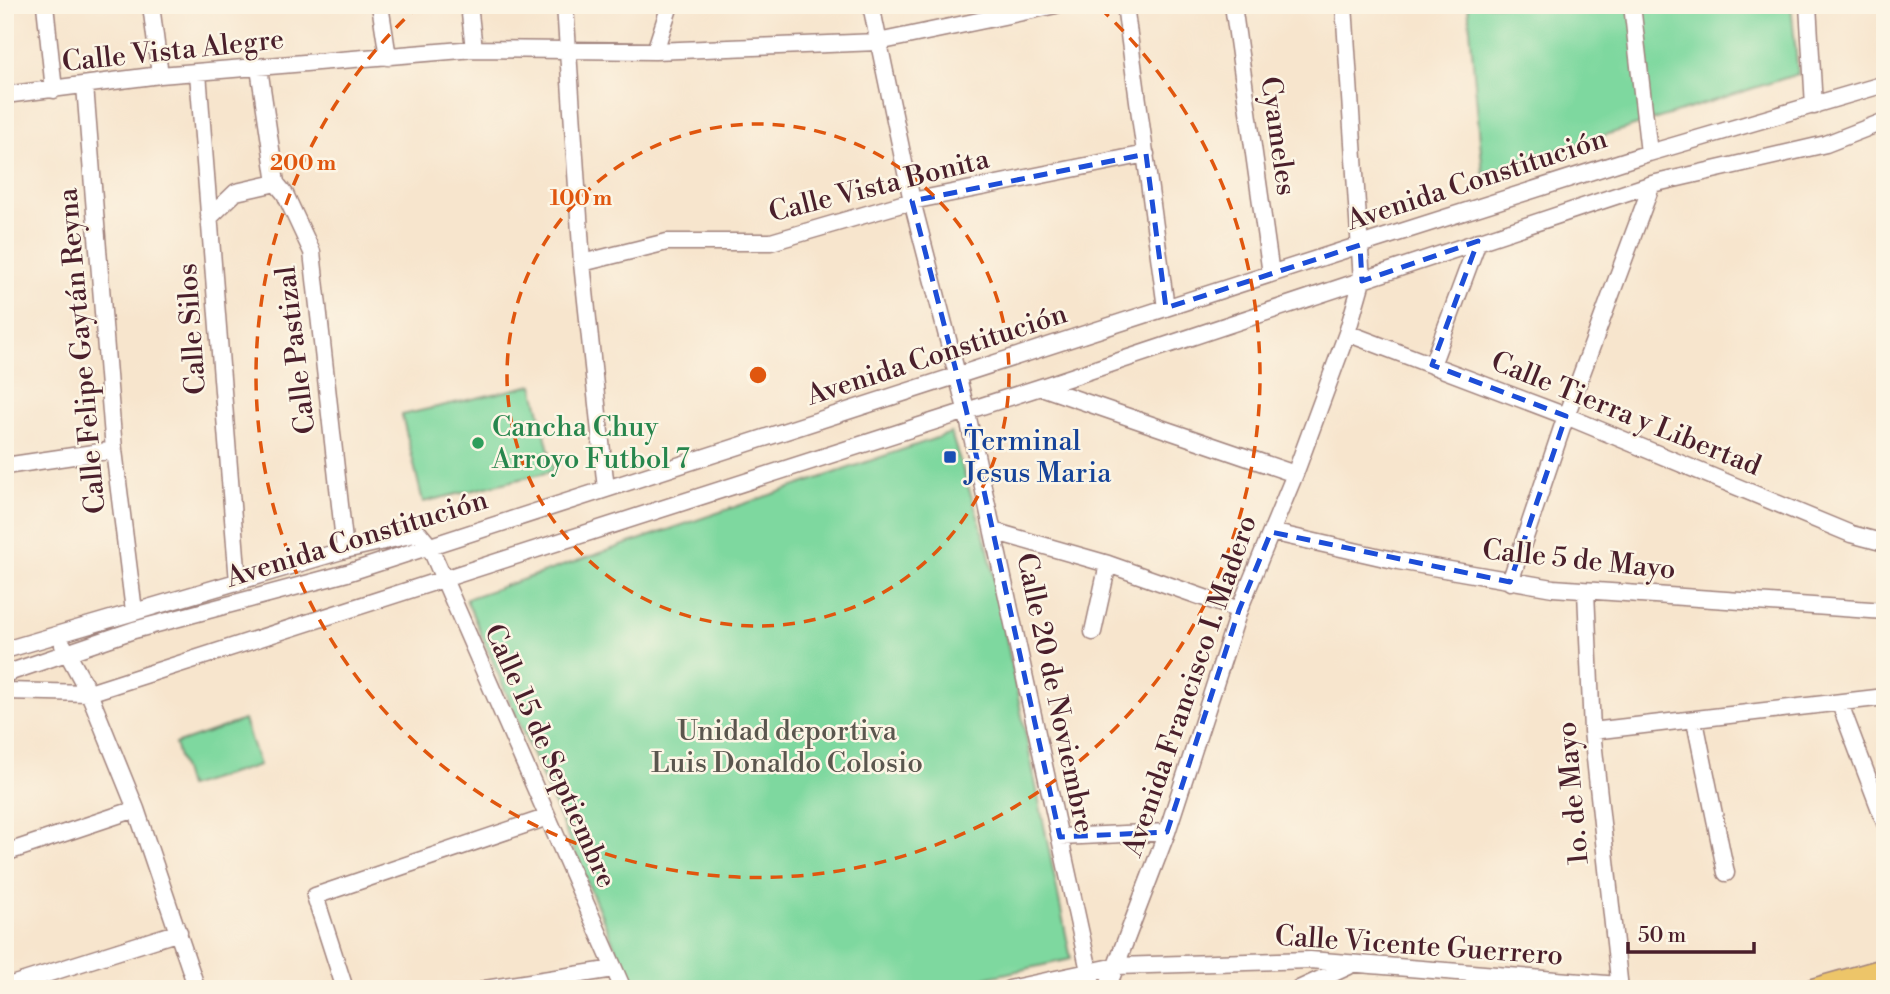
<svg xmlns="http://www.w3.org/2000/svg" width="1890" height="994" font-family="'Libre Bodoni',serif">
<style>
.green{fill:#7ed89f;stroke:#647c65;stroke-width:2}
.lines{fill:none;stroke-linecap:round;stroke-linejoin:round}
.minor-casing{stroke:#a0827c;stroke-width:19}
.major-casing{stroke:#a0827c;stroke-width:24}
.minor{stroke:#fff;stroke-width:16}
.major{stroke:#edc569;stroke-width:21}
.marked{fill:none;stroke:#1d4ed8;stroke-width:5;stroke-dasharray:14 9;stroke-linejoin:round}
.ring{fill:none;stroke:#e0560e;stroke-width:3.5;stroke-dasharray:12 9}
.leisure-dot{fill:#2e9e5b;stroke:#fcf5e5;stroke-width:2.5}
.transit-dot{fill:#1a4fb4;stroke:#fcf5e5;stroke-width:2.5}
.labels{text-anchor:middle;dominant-baseline:central;stroke-width:5;stroke-linejoin:round;paint-order:stroke}
.street-label{font-size:28px;fill:#4a1f2b;stroke:#fcf5e5}
.leisure-label{font-size:28px;fill:#27864d;stroke:#fcf5e5;text-anchor:start}
.transit-label{font-size:28px;fill:#164399;stroke:#fcf5e5;text-anchor:start}
.park-label{font-size:28px;fill:#5a564e;stroke:#fcf5e5}
.centre{fill:#e0560e;stroke:#fcf5e5;stroke-width:3.5}
.ring-label{font-size:21px;text-anchor:middle;font-weight:bold;fill:#e0560e;stroke:#fcf5e5;stroke-width:5;stroke-linejoin:round;paint-order:stroke}
</style>
<rect width="100%" height="100%" fill="#fcf5e5"/>
<filter id="ink" filterUnits="userSpaceOnUse"><feTurbulence type="fractalNoise" baseFrequency=".0143" numOctaves="2"/><feDisplacementMap in="SourceGraphic" scale="14" xChannelSelector="R" yChannelSelector="G"/><feConvolveMatrix kernelMatrix="1 2 1 2 8 2 1 2 1" color-interpolation-filters="sRGB"/></filter>
<filter id="wash" filterUnits="userSpaceOnUse"><feTurbulence type="fractalNoise" baseFrequency=".00686" numOctaves="4" result="noise"/><feDisplacementMap in="SourceGraphic" scale="28" xChannelSelector="R" yChannelSelector="G"/><feGaussianBlur stdDeviation="1.57" result="paint"/><feColorMatrix in="noise" values="0 0 0 0 0 0 0 0 0 0 0 0 0 0 0 0 0 1.4 0 .05"/><feComposite in="paint" operator="in"/></filter>
<g filter="url(#wash)">
<rect width="100%" height="100%" fill="#f7e5cd"/>
<!-- green -->
<path class="green" d="M 1468,5 L 1791,5 L 1798,74 L 1483,174 Z
M 533,385 L 554,471 L 423,502 L 402,415 Z
M 951,433 L 988,548 L 1071,959 L 935,989 L 633,989 L 466,599 Z
M 244,720 L 259,765 L 188,787 L 175,744 Z"/>
</g>
<g filter="url(#ink)">
<g class="lines">
<!-- minor casing -->
<g class="minor-casing">
<path id="minor" d="M 45,5 L 54,90
M 151,5 L 160,75
M 380,5 L 388,57
M 469,5 L 474,49
M 565,5 L 582,263 L 606,489
M 871,5 L 912,201 L 966,409 L 1093,989
M 1125,5 L 1166,308
M 1233,5 L 1271,274
M 1632,5 L 1649,153
M 1808,5 L 1814,106
M 655,51 L 670,5
M 259,68 L 276,183 L 285,194 L 312,252 L 345,550
M 198,73 L 238,582
M 85,86 L 114,450 L 134,611
M 5,95 L 160,75 L 474,49 L 655,51 L 878,42 L 1056,5
M 209,218 L 236,192 L 276,183
M 582,263 L 667,242 L 771,242 L 912,201 L 1146,154
M 1347,333 L 1566,416 L 1851,534 L 1885,543
M 1432,365 L 1478,241
M 1041,387 L 1295,474
M 5,466 L 114,450
M 993,531 L 1108,564 L 1239,610
M 1271,532 L 1398,561 L 1553,588 L 1885,611
M 1510,582 L 1566,416 L 1652,184
M 1586,591 L 1592,731 L 1620,989
M 1093,632 L 1108,564
M 63,645 L 89,693 L 136,809 L 197,989
M 5,650 L 345,550 L 419,533 L 429,545 L 623,989
M 5,674 L 134,630 L 347,573 L 1360,245 L 1649,153 L 1885,84
M 5,691 L 89,693 L 1041,387 L 1652,184 L 1826,144 L 1885,121
M 1840,704 L 1885,823
M 1695,721 L 1726,873
M 1592,731 L 1885,697
M 1060,837 L 1167,832
M 5,853 L 136,809
M 5,987 L 179,932
M 345,989 L 315,896 L 548,817
M 485,989 L 614,969
M 1009,989 L 1117,966 L 1310,960 L 1619,985
M 1107,989 L 1167,832 L 1239,610 L 1295,474 L 1347,333 L 1362,281 L 1344,5
M 1299,989 L 1349,966"/>
</g>
<!-- major casing -->
<g class="major-casing">
<path id="major" d="M 1814,989 L 1885,969"/>
</g>
<!-- minor -->
<use href="#minor" class="minor"/>
<!-- major -->
<use href="#major" class="major"/>
</g>
</g>
<!-- marked area -->
<path class="marked" d="M 1146,154 L 1166,308 L 1360,245 L 1362,281 L 1478,241 L 1432,365 L 1566,416 L 1510,582 L 1271,532 L 1239,610 L 1167,832 L 1060,837 L 966,409 L 912,201 Z"/>
<!-- distance rings -->
<g class="ring">
<circle cx="758" cy="375" r="251"/>
<path d="M1100 8A502 502 0 1 1 416 8"/>
</g>
<!-- markers -->
<circle class="leisure-dot" cx="478" cy="443" r="7"/>
<rect class="transit-dot" x="943" y="450" width="14" height="14" rx="3.5"/>
<g class="labels">
<!-- street labels -->
<g class="street-label">
<text transform="translate(173 51) rotate(-6)">Calle Vista Alegre</text>
<text transform="translate(1278 136) rotate(82)">Cyameles</text>
<text transform="translate(1477 180) rotate(-18)">Avenida Constitución</text>
<text transform="translate(879 186) rotate(-14)">Calle Vista Bonita</text>
<text transform="translate(192 329) rotate(-94)">Calle Silos</text>
<text transform="translate(296 350) rotate(-97)">Calle Pastizal</text>
<text transform="translate(82 351) rotate(-95)">Calle Felipe Gaytán Reyna</text>
<text transform="translate(937 355) rotate(-18)">Avenida Constitución</text>
<text transform="translate(1626 414) rotate(22)">Calle Tierra y Libertad</text>
<text transform="translate(357 539) rotate(-17)">Avenida Constitución</text>
<text transform="translate(1579 560) rotate(6)">Calle 5 de Mayo</text>
<text transform="translate(1190 686) rotate(-71)">Avenida Francisco I. Madero</text>
<text transform="translate(1055 693) rotate(78)">Calle 20 de Noviembre</text>
<text transform="translate(550 756) rotate(66)">Calle 15 de Septiembre</text>
<text transform="translate(1573 793) rotate(-95)">1o. de Mayo</text>
<text transform="translate(1419 946) rotate(4)">Calle Vicente Guerrero</text>
</g>
<!-- leisure labels -->
<g class="leisure-label">
<text x="492" y="427">Cancha Chuy<tspan x="492" dy="32">Arroyo Futbol 7</tspan></text>
</g>
<!-- transit labels -->
<g class="transit-label">
<text x="964" y="441">Terminal<tspan x="964" dy="32">Jesus Maria</tspan></text>
</g>
<!-- park labels -->
<g class="park-label">
<text x="787" y="731">Unidad deportiva<tspan x="787" dy="32">Luis Donaldo Colosio</tspan></text>
</g>
</g>
<circle cx="758" cy="375" r="10" class="centre"/>
<g class="ring-label">
<text x="303" y="170">200 m</text>
<text x="581" y="205">100 m</text>
</g>
<!-- margin -->
<rect width="1890" height="994" fill="none" stroke="#fcf5e5" stroke-width="28"/>
<!-- scale -->
<path d="M1628 942v10h126v-10" fill="none" stroke="#4a1f2b" stroke-width="3.5"/>
<text x="1638" y="942" font-size="21" fill="#4a1f2b" stroke="#fcf5e5" stroke-width="5" paint-order="stroke">50 m</text>
</svg>
